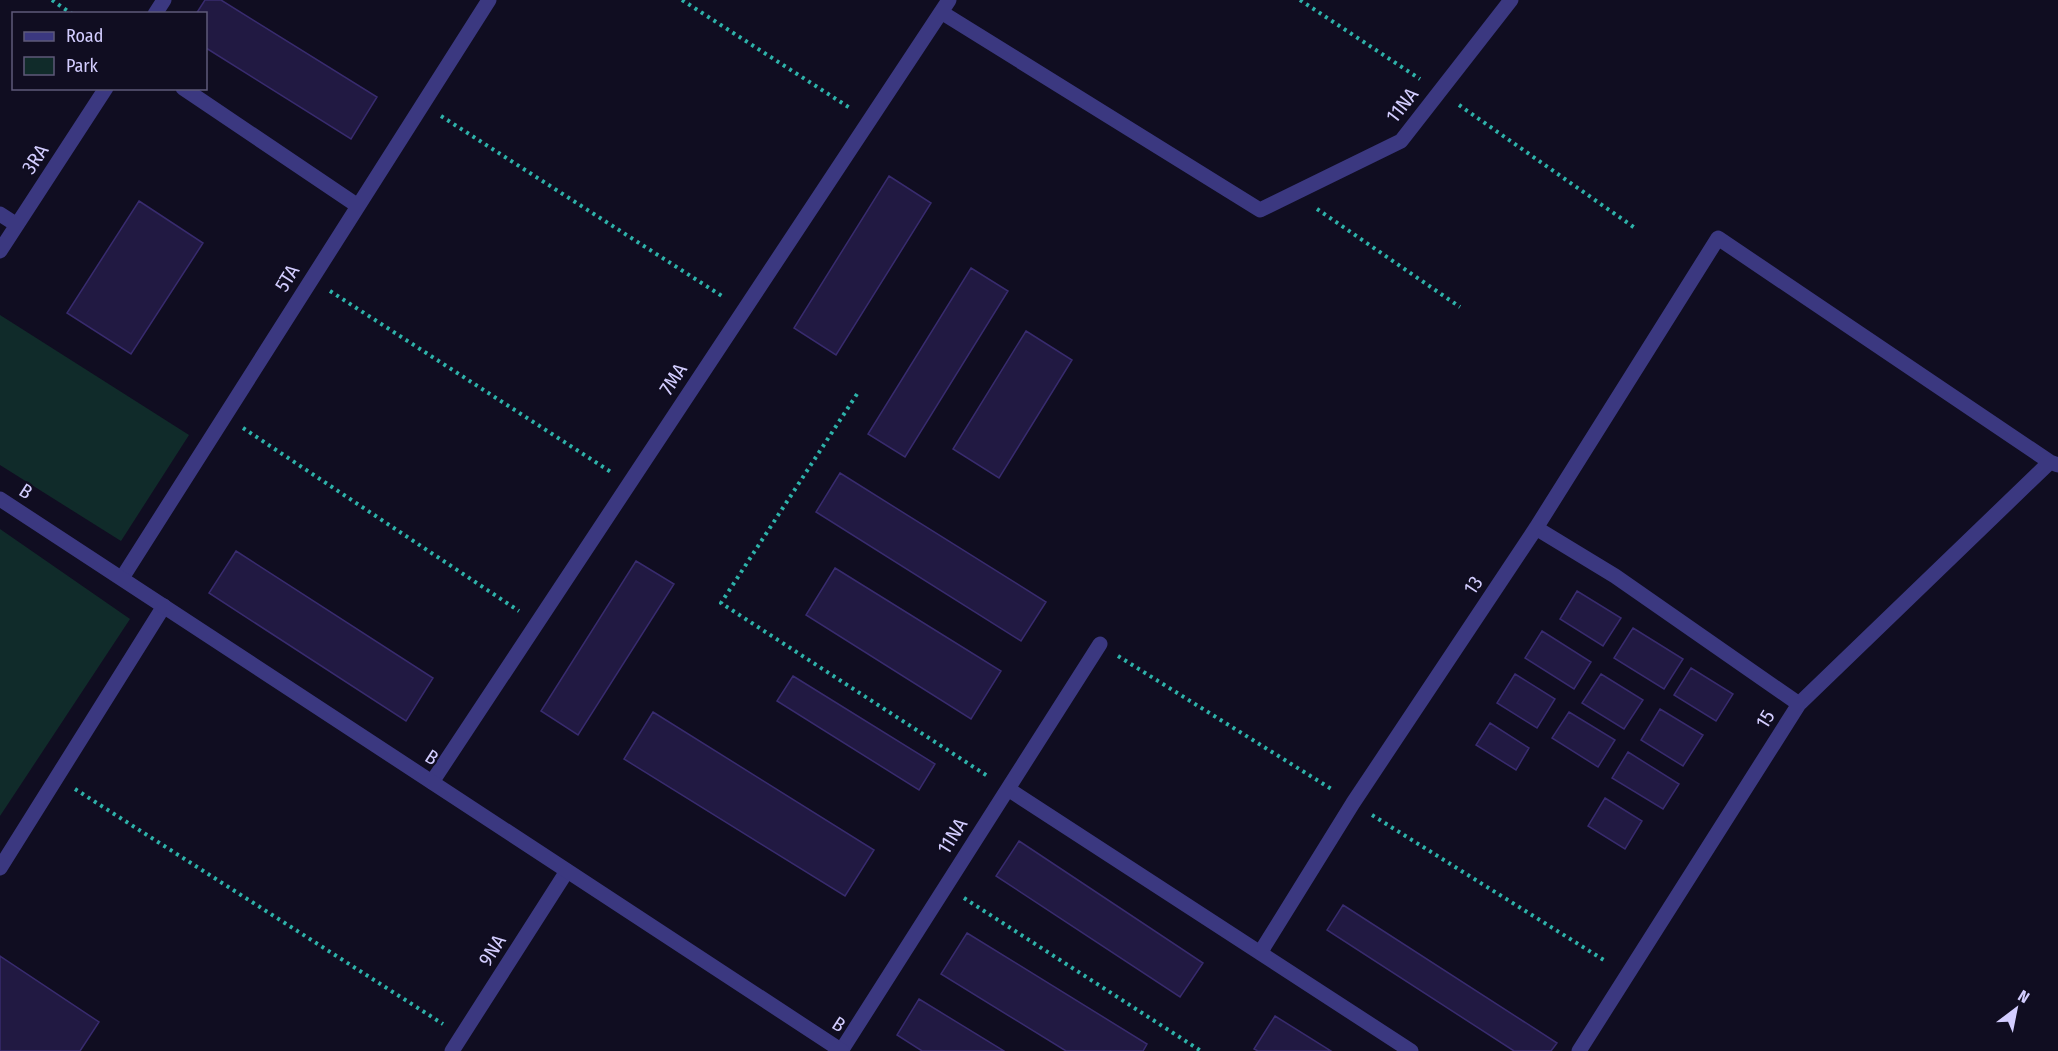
<svg xmlns="http://www.w3.org/2000/svg" width="2058" height="1051" font-family="'Fira Sans Condensed',sans-serif">
<style>
.green{fill:#102b2a}
.building{fill:#211942;stroke:#382b6e;stroke-width:1.5}
.lines{fill:none;stroke-linecap:round;stroke-linejoin:round}
.path{stroke:#2eb2aa;stroke-width:4;stroke-dasharray:3 4.5;stroke-linecap:butt}
.minor{stroke:#3b3880;stroke-width:15}
.tertiary{stroke:#3b3880;stroke-width:15}
.labels{text-anchor:middle;dominant-baseline:central;stroke-width:4.5;stroke-linejoin:round;paint-order:stroke}
.street-label{font-size:20px;fill:#d3cdff;stroke:#100d21}
</style>
<rect width="100%" height="100%" fill="#100d21"/>
<!-- green -->
<path class="green" d="M 0,315 L 189,435 L 121,541 L 0,465 Z
M 0,529 L 130,619 L 0,816 Z"/>
<!-- building -->
<path class="building" d="M 205,0 L 221,0 L 377,97 L 351,139 L 206,48 L 206,14 L 196,14 Z
M 889,176 L 931,203 L 836,355 L 794,328 Z
M 139,201 L 203,243 L 131,354 L 67,313 Z
M 971,268 L 1008,291 L 905,457 L 868,434 Z
M 1026,331 L 1072,360 L 999,478 L 953,449 Z
M 840,473 L 1046,602 L 1021,641 L 816,512 Z
M 236,551 L 433,678 L 406,721 L 209,593 Z
M 636,561 L 674,584 L 578,735 L 541,711 Z
M 835,568 L 1001,671 L 971,719 L 806,615 Z
M 1577,591 L 1621,618 L 1603,646 L 1560,619 Z
M 1633,628 L 1683,659 L 1664,689 L 1614,658 Z
M 1542,631 L 1591,662 L 1574,689 L 1525,658 Z
M 1691,668 L 1733,694 L 1716,721 L 1674,695 Z
M 1515,674 L 1555,699 L 1537,728 L 1497,703 Z
M 1601,674 L 1643,700 L 1624,729 L 1582,703 Z
M 793,676 L 935,764 L 919,790 L 777,701 Z
M 1660,709 L 1703,735 L 1683,766 L 1641,740 Z
M 653,712 L 874,850 L 845,896 L 624,759 Z
M 1569,712 L 1615,740 L 1598,767 L 1552,738 Z
M 1490,723 L 1529,748 L 1516,770 L 1476,745 Z
M 1628,752 L 1679,784 L 1663,809 L 1612,778 Z
M 1605,798 L 1642,821 L 1625,849 L 1588,826 Z
M 1019,841 L 1203,963 L 1180,997 L 996,876 Z
M 1343,905 L 1557,1043 L 1551,1051 L 1514,1051 L 1327,930 Z
M 967,933 L 1147,1044 L 1143,1051 L 1066,1051 L 941,974 Z
M 0,956 L 99,1022 L 80,1051 L 0,1051 Z
M 919,999 L 1004,1051 L 922,1051 L 897,1035 Z
M 1275,1016 L 1331,1051 L 1258,1051 L 1254,1049 Z"/>
<g class="lines">
<!-- path -->
<path class="path" d="M 52,0 L 72,14
M 682,0 L 850,108
M 1300,0 L 1420,79
M 1459,105 L 1635,228
M 441,116 L 725,298
M 1317,209 L 1460,307
M 330,291 L 611,472
M 857,394 L 721,603 L 989,777
M 243,428 L 519,611
M 1118,656 L 1333,790
M 75,789 L 443,1024
M 1372,815 L 1607,962
M 964,898 L 1201,1051"/>
<!-- minor -->
<path class="minor" d="M 941,12 L 1260,210 L 1401,141 L 1511,0
M 155,14 L 164,0
M 183,88 L 358,206
M 0,214 L 17,225
M 0,251 L 106,88
M 1536,528 L 1615,576 L 1799,704
M 122,578 L 489,0
M 432,782 L 949,0
M 1008,789 L 1411,1051
M 0,868 L 164,606
M 1260,953 L 1353,803 L 1536,528 L 1718,238 L 2050,462 L 2058,465
M 452,1051 L 567,871
M 841,1051 L 1100,644
M 1579,1051 L 1799,704 L 2050,462"/>
<!-- tertiary -->
<path class="tertiary" d="M 0,499 L 842,1051"/>
</g>
<g class="labels">
<!-- street labels -->
<g class="street-label">
<text transform="translate(1402 105) rotate(-52)">11NA</text>
<text transform="translate(35 159) rotate(-57)">3RA</text>
<text transform="translate(287 278) rotate(-58)">5TA</text>
<text transform="translate(673 379) rotate(-57)">7MA</text>
<text transform="translate(26 491) rotate(33)">B</text>
<text transform="translate(1473 585) rotate(-56)">13</text>
<text transform="translate(1765 719) rotate(-58)">15</text>
<text transform="translate(432 757) rotate(33)">B</text>
<text transform="translate(952 836) rotate(-58)">11NA</text>
<text transform="translate(492 950) rotate(-58)">9NA</text>
<text transform="translate(839 1024) rotate(33)">B</text>
</g>
</g>
<!-- legend -->
<rect x="12" y="12" width="195" height="78" fill="#100d21" stroke="#5e5a7a" stroke-width="1.5"/>
<rect x="24" y="32" width="30" height="9" fill="#3b3880" stroke="#5e5a7a" stroke-width="1.5"/>
<text x="66" y="42" font-size="18" fill="#d3cdff">Road</text>
<rect x="24" y="57" width="30" height="18" fill="#102b2a" stroke="#5e5a7a" stroke-width="1.5"/>
<text x="66" y="72" font-size="18" fill="#d3cdff">Park</text>
<!-- north arrow -->
<g transform="translate(2016 1009) rotate(32)" stroke="#100d21" stroke-width="4.5" paint-order="stroke">
<path d="M0-4.5L10 22L0 15L-10 22Z" fill="#d3cdff"/>
<text y="-9" font-size="16" font-weight="bold" text-anchor="middle" fill="#d3cdff">N</text>
</g>
</svg>
